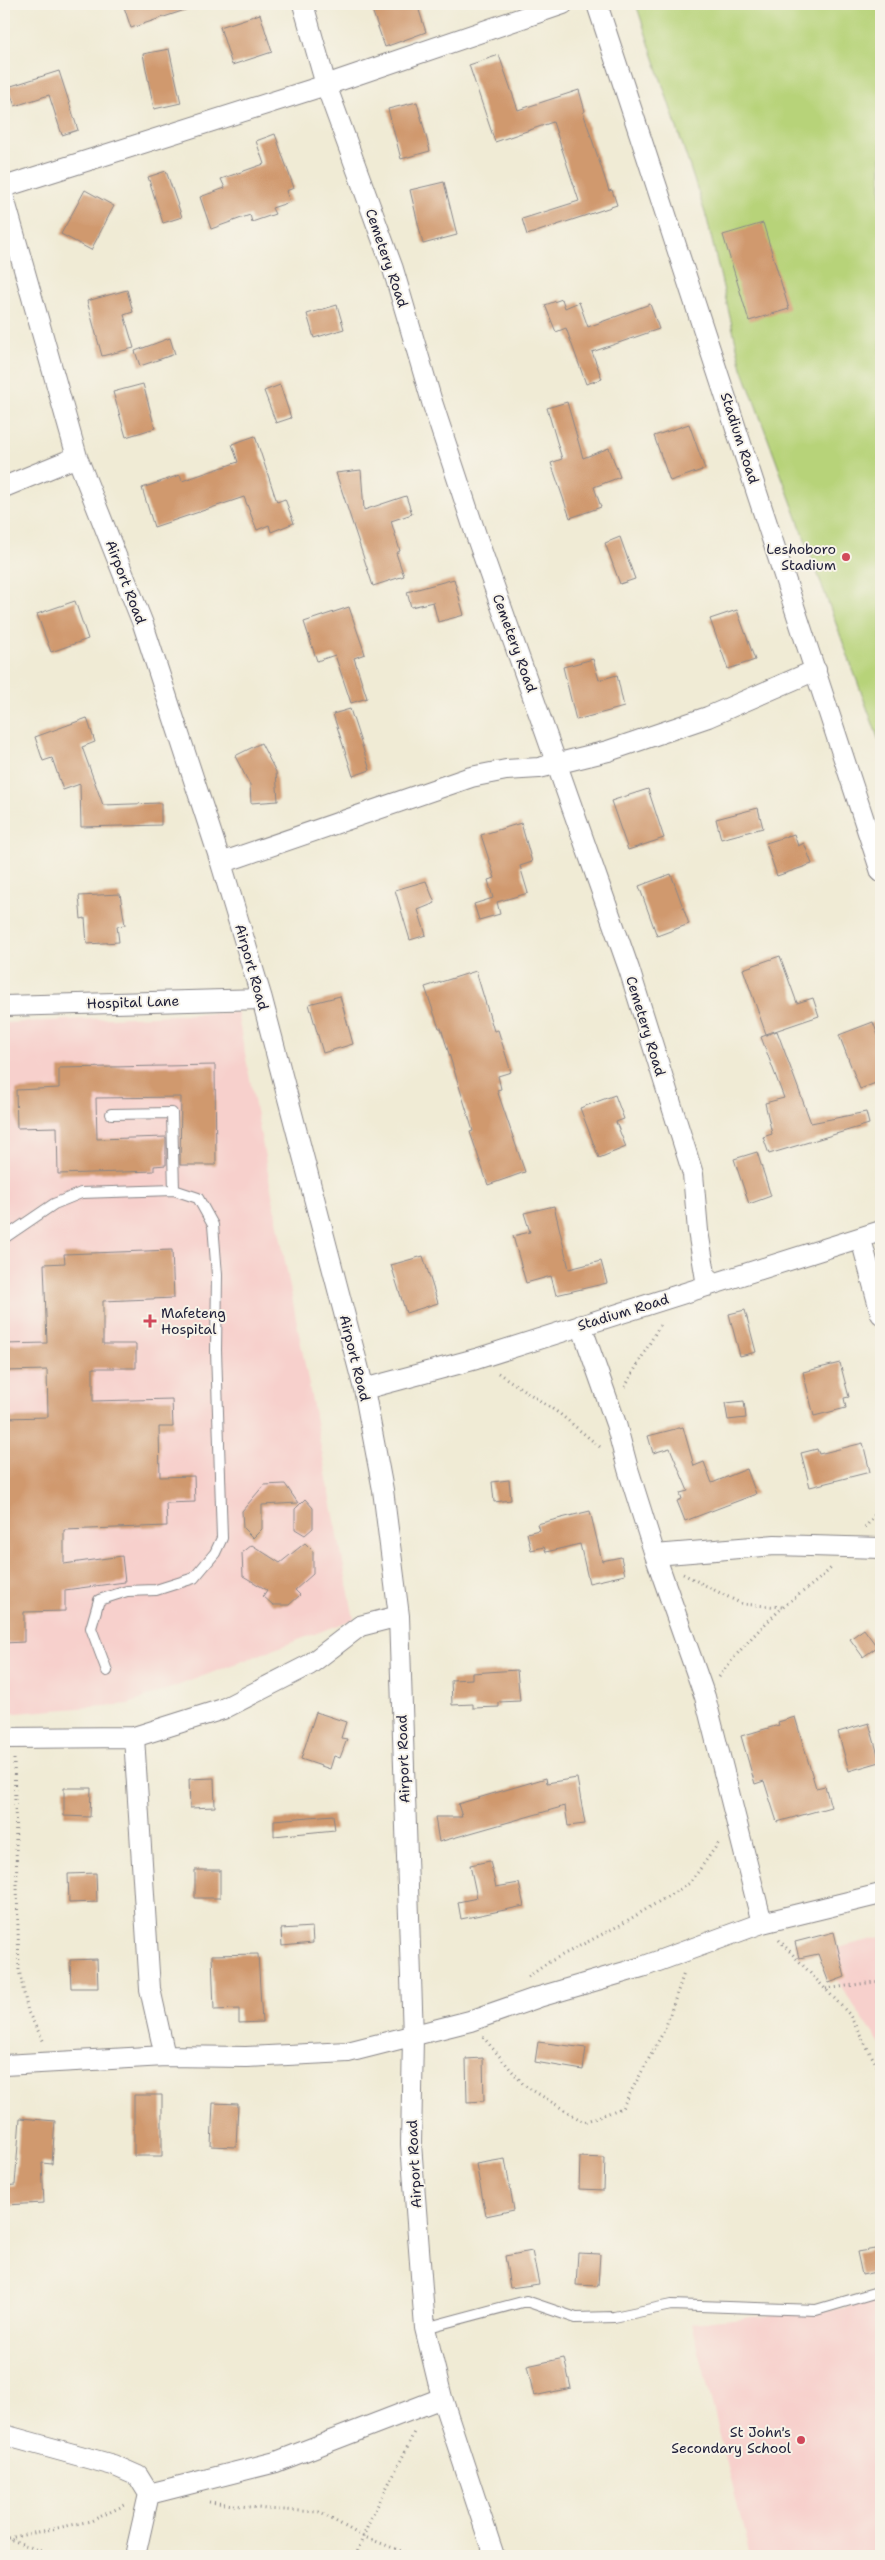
<svg xmlns="http://www.w3.org/2000/svg" width="885" height="2560" font-family="'Shantell Sans',sans-serif">
<style>
.built{fill:#f7d0cc}
.pitch{fill:#b7d379;stroke:#6c7a5a}
.building{fill:#d0996e}
.lines{fill:none;stroke-linecap:round;stroke-linejoin:round}
.lane-casing{stroke:#898688;stroke-width:12}
.street-casing{stroke:#898688;stroke-width:22}
.path{stroke:#898688;stroke-width:3;stroke-dasharray:1 4;stroke-linecap:butt}
.lane{stroke:#fff;stroke-width:10}
.street{stroke:#fff;stroke-width:20}
.poi-dot{fill:#d1495b;stroke:#f7f3e8;stroke-width:2}
.labels{text-anchor:middle;dominant-baseline:central;stroke-width:4;stroke-linejoin:round;paint-order:stroke}
.street-label{font-size:14px;fill:#22223b;stroke:#f7f3e8}
.poi-label{font-size:14px;fill:#22223b;stroke:#f7f3e8;text-anchor:end}
</style>
<rect width="100%" height="100%" fill="#f7f3e8"/>
<filter id="ink" filterUnits="userSpaceOnUse"><feTurbulence type="fractalNoise" baseFrequency=".02" numOctaves="2"/><feDisplacementMap in="SourceGraphic" scale="10" xChannelSelector="R" yChannelSelector="G"/><feConvolveMatrix kernelMatrix="1 2 1 2 8 2 1 2 1" color-interpolation-filters="sRGB"/></filter>
<filter id="wash" filterUnits="userSpaceOnUse"><feTurbulence type="fractalNoise" baseFrequency=".0096" numOctaves="4" result="noise"/><feDisplacementMap in="SourceGraphic" scale="20" xChannelSelector="R" yChannelSelector="G"/><feGaussianBlur stdDeviation="1.12" result="paint"/><feColorMatrix in="noise" values="0 0 0 0 0 0 0 0 0 0 0 0 0 0 0 0 0 1.4 0 .05"/><feComposite in="paint" operator="in"/></filter>
<g filter="url(#wash)">
<rect width="100%" height="100%" fill="#f0ebd5"/>
<!-- built -->
<path class="built" d="M 237,1012 L 354,1619 L 129,1704 L 4,1714 L 4,1023 Z
M 881,1937 L 881,2045 L 818,1953 Z
M 881,2300 L 881,2556 L 750,2556 L 692,2323 L 844,2308 Z"/>
<!-- pitch -->
<path class="pitch" d="M 636,4 L 881,4 L 881,746 L 742,368 L 707,219 Z"/>
<g id="blocks">
<!-- building -->
<path class="building" d="M 123,4 L 194,4 L 194,7 L 131,28 Z
M 381,4 L 417,4 L 426,32 L 385,47 L 371,7 Z
M 260,14 L 272,52 L 232,65 L 220,27 Z
M 169,49 L 181,103 L 154,109 L 143,54 Z
M 499,55 L 518,110 L 579,90 L 585,111 L 583,112 L 609,191 L 612,190 L 617,205 L 527,235 L 522,219 L 579,201 L 553,122 L 495,142 L 469,65 Z
M 59,71 L 78,130 L 62,135 L 49,95 L 15,106 L 8,87 Z
M 417,102 L 430,151 L 401,159 L 388,109 Z
M 275,134 L 294,188 L 286,191 L 290,202 L 272,208 L 275,214 L 252,222 L 250,215 L 211,229 L 200,197 L 225,188 L 221,179 L 264,164 L 256,141 Z
M 166,171 L 182,217 L 163,223 L 148,177 Z
M 444,182 L 457,235 L 423,244 L 410,190 Z
M 85,190 L 114,206 L 91,250 L 61,234 Z
M 763,223 L 789,309 L 749,321 L 723,235 Z
M 127,290 L 133,312 L 124,315 L 134,348 L 102,356 L 87,301 Z
M 562,299 L 565,308 L 579,302 L 588,327 L 650,304 L 659,329 L 592,352 L 602,379 L 586,384 L 566,328 L 556,332 L 545,305 Z
M 337,305 L 344,329 L 314,338 L 307,314 Z
M 170,338 L 175,354 L 140,366 L 135,351 Z
M 143,384 L 155,428 L 126,437 L 113,392 Z
M 280,385 L 291,418 L 276,423 L 264,391 Z
M 567,402 L 583,458 L 609,448 L 620,477 L 594,487 L 601,507 L 570,518 L 551,463 L 562,459 L 547,408 Z
M 689,424 L 705,469 L 670,481 L 654,436 Z
M 255,436 L 277,502 L 285,499 L 294,523 L 271,532 L 269,525 L 257,530 L 244,497 L 154,527 L 142,488 L 180,475 L 182,481 L 238,462 L 232,444 Z
M 361,470 L 364,510 L 406,496 L 412,514 L 391,521 L 400,551 L 396,553 L 404,576 L 373,586 L 336,473 Z
M 620,537 L 635,579 L 620,584 L 605,543 Z
M 454,579 L 464,615 L 438,622 L 433,602 L 411,607 L 407,592 Z
M 75,601 L 88,639 L 51,652 L 37,614 Z
M 349,607 L 365,654 L 354,658 L 367,698 L 351,703 L 335,655 L 317,661 L 304,622 Z
M 737,610 L 755,660 L 728,669 L 710,619 Z
M 593,659 L 599,680 L 617,675 L 624,707 L 576,720 L 563,667 Z
M 350,709 L 370,770 L 353,776 L 333,714 Z
M 87,718 L 95,742 L 82,747 L 103,805 L 161,803 L 161,825 L 81,827 L 80,784 L 63,790 L 52,758 L 43,761 L 35,737 Z
M 261,743 L 276,772 L 278,801 L 251,803 L 250,785 L 235,756 Z
M 648,789 L 664,838 L 628,850 L 611,801 Z
M 758,808 L 763,828 L 721,839 L 716,819 Z
M 521,823 L 532,862 L 520,866 L 528,893 L 497,902 L 500,914 L 479,920 L 474,904 L 493,898 L 488,880 L 495,878 L 481,835 Z
M 794,834 L 798,846 L 804,843 L 812,864 L 777,876 L 766,843 Z
M 671,874 L 689,924 L 657,936 L 639,886 Z
M 426,881 L 435,903 L 418,910 L 426,935 L 410,940 L 395,890 Z
M 120,894 L 125,925 L 117,926 L 119,942 L 87,944 L 85,918 L 81,919 L 79,896 Z
M 780,956 L 797,1003 L 813,998 L 819,1016 L 766,1034 L 743,969 Z
M 476,971 L 494,1031 L 498,1030 L 511,1072 L 498,1076 L 501,1089 L 497,1090 L 525,1172 L 488,1185 L 470,1132 L 473,1131 L 441,1028 L 439,1028 L 425,987 Z
M 340,996 L 353,1044 L 323,1053 L 309,1004 Z
M 873,1022 L 881,1043 L 881,1081 L 860,1089 L 839,1035 Z
M 777,1031 L 811,1123 L 866,1112 L 869,1124 L 769,1154 L 763,1137 L 772,1134 L 765,1103 L 784,1098 L 761,1037 Z
M 215,1065 L 216,1165 L 180,1165 L 181,1097 L 96,1098 L 97,1139 L 166,1137 L 166,1165 L 154,1166 L 154,1171 L 58,1174 L 57,1127 L 17,1128 L 16,1090 L 59,1088 L 59,1068 Z
M 615,1095 L 624,1119 L 616,1122 L 626,1147 L 599,1158 L 580,1108 Z
M 757,1152 L 771,1196 L 749,1204 L 734,1159 Z
M 554,1206 L 569,1269 L 601,1261 L 607,1283 L 556,1295 L 551,1276 L 526,1283 L 513,1236 L 530,1232 L 524,1213 Z
M 172,1250 L 174,1298 L 103,1301 L 103,1344 L 136,1344 L 136,1368 L 93,1368 L 93,1401 L 172,1399 L 173,1427 L 159,1427 L 160,1477 L 194,1476 L 195,1502 L 166,1503 L 167,1526 L 64,1530 L 64,1564 L 122,1556 L 125,1582 L 65,1590 L 65,1611 L 24,1612 L 24,1642 L 4,1643 L 4,1418 L 48,1417 L 47,1370 L 4,1371 L 4,1344 L 47,1343 L 44,1264 L 65,1263 L 64,1254 Z
M 423,1256 L 438,1303 L 406,1313 L 391,1265 Z
M 745,1310 L 756,1352 L 740,1356 L 729,1314 Z
M 840,1363 L 849,1397 L 844,1398 L 846,1408 L 814,1416 L 803,1372 Z
M 744,1401 L 746,1418 L 728,1420 L 725,1403 Z
M 683,1427 L 694,1466 L 704,1462 L 712,1483 L 747,1469 L 756,1494 L 685,1521 L 677,1501 L 682,1499 L 680,1493 L 688,1491 L 670,1448 L 653,1453 L 648,1436 Z
M 863,1443 L 870,1472 L 810,1487 L 801,1453 L 817,1449 L 819,1454 Z
M 509,1480 L 511,1500 L 494,1502 L 492,1482 Z
M 285,1484 L 298,1503 L 262,1505 L 262,1529 L 253,1538 L 243,1528 L 242,1511 L 264,1485 Z
M 305,1499 L 313,1508 L 313,1528 L 305,1535 L 295,1529 L 295,1509 Z
M 590,1511 L 602,1561 L 621,1557 L 625,1575 L 589,1583 L 580,1544 L 546,1552 L 544,1547 L 531,1550 L 527,1533 L 539,1530 L 537,1524 Z
M 305,1543 L 313,1551 L 313,1574 L 295,1590 L 300,1595 L 289,1605 L 273,1605 L 263,1596 L 267,1590 L 243,1576 L 242,1553 L 252,1545 L 280,1563 Z
M 864,1629 L 877,1647 L 863,1657 L 850,1639 Z
M 517,1670 L 520,1701 L 499,1702 L 499,1707 L 473,1708 L 473,1704 L 452,1705 L 451,1680 L 472,1679 L 472,1673 Z
M 316,1712 L 346,1722 L 341,1738 L 347,1739 L 340,1758 L 334,1756 L 330,1769 L 301,1759 Z
M 795,1717 L 816,1788 L 825,1786 L 831,1807 L 777,1822 L 764,1781 L 755,1784 L 741,1736 L 779,1725 L 778,1722 Z
M 869,1723 L 880,1762 L 849,1771 L 838,1732 Z
M 214,1778 L 215,1807 L 190,1808 L 189,1779 Z
M 546,1778 L 547,1783 L 577,1778 L 585,1824 L 568,1826 L 565,1806 L 439,1842 L 435,1817 L 462,1817 L 458,1804 Z
M 64,1788 L 91,1788 L 90,1817 L 64,1816 Z
M 333,1815 L 335,1830 L 274,1836 L 274,1820 Z
M 490,1861 L 496,1887 L 519,1883 L 524,1906 L 461,1919 L 458,1902 L 477,1898 L 470,1865 Z
M 195,1870 L 220,1870 L 220,1898 L 195,1898 Z
M 96,1873 L 97,1902 L 69,1903 L 68,1874 Z
M 312,1927 L 313,1943 L 282,1946 L 281,1929 Z
M 834,1932 L 845,1977 L 829,1983 L 818,1954 L 799,1958 L 795,1942 Z
M 258,1954 L 262,2022 L 239,2023 L 239,2009 L 214,2010 L 212,1955 Z
M 97,1959 L 98,1988 L 71,1988 L 70,1960 Z
M 538,2042 L 586,2048 L 583,2070 L 535,2062 Z
M 483,2058 L 484,2101 L 467,2102 L 466,2059 Z
M 134,2095 L 162,2095 L 162,2156 L 134,2156 Z
M 213,2103 L 238,2104 L 236,2147 L 211,2146 Z
M 20,2118 L 55,2121 L 52,2164 L 42,2163 L 44,2203 L 4,2205 L 4,2186 L 15,2185 Z
M 580,2157 L 605,2158 L 604,2190 L 579,2189 Z
M 505,2159 L 514,2210 L 486,2216 L 476,2164 Z
M 875,2249 L 880,2271 L 862,2275 L 857,2252 Z
M 532,2251 L 539,2284 L 510,2288 L 505,2256 Z
M 578,2253 L 600,2254 L 598,2286 L 576,2285 Z
M 564,2358 L 571,2388 L 534,2396 L 527,2366 Z"/>
</g>
</g>
<g filter="url(#ink)">
<use href="#blocks" fill-opacity="0" stroke="#898688" stroke-width="1"/>
<g class="lines">
<!-- lane casing -->
<g class="lane-casing">
<path id="lane" d="M 111,1114 L 172,1113 L 174,1190
M 4,1238 L 54,1204 L 81,1193 L 174,1190 L 198,1198 L 213,1225 L 217,1275 L 216,1350 L 222,1538 L 215,1553 L 194,1578 L 156,1590 L 127,1591 L 99,1600 L 91,1628 L 107,1671
M 425,2328 L 526,2301 L 576,2318 L 614,2317 L 671,2305 L 816,2310 L 881,2291"/>
</g>
<!-- street casing -->
<g class="street-casing">
<path id="street" d="M 303,4 L 326,85 L 393,269 L 432,402 L 477,538 L 629,969 L 693,1174 L 698,1231 L 707,1286
M 597,4 L 881,872
M 4,187 L 326,85 L 563,4
M 4,198 L 77,457 L 143,624 L 221,863 L 262,999 L 364,1389 L 383,1490 L 399,1616 L 413,2037 L 411,2144 L 425,2328 L 442,2398 L 494,2556
M 4,487 L 77,457
M 221,863 L 471,777 L 506,770 L 539,768 L 608,751 L 708,717 L 816,670
M 4,1006 L 262,999
M 861,1239 L 881,1314
M 581,1325 L 616,1424 L 628,1469 L 655,1555 L 705,1697 L 762,1923
M 364,1389 L 476,1359 L 881,1231
M 655,1555 L 775,1545 L 881,1548
M 4,1738 L 134,1737
M 165,2056 L 150,1989 L 134,1737 L 223,1709 L 309,1665 L 360,1626 L 399,1616
M 4,2065 L 165,2056 L 246,2057 L 348,2052 L 470,2021 L 539,1997 L 642,1967 L 762,1923 L 881,1894
M 4,2435 L 113,2465 L 138,2476 L 149,2494 L 135,2556
M 149,2494 L 276,2462 L 442,2398"/>
</g>
<!-- path -->
<path class="path" d="M 498,1373 L 560,1414 L 600,1447
M 625,1387 L 661,1323
M 865,1528 L 881,1506
M 683,1574 L 742,1604 L 782,1607
M 719,1677 C 737,1652 759,1629 781,1609 C 798,1594 817,1583 832,1567
M 14,1759 L 19,1970 L 28,2012 L 44,2042
M 779,1940 L 849,2014 L 881,2073
M 528,1977 L 549,1962 L 620,1925 L 690,1883 L 720,1841
M 826,1989 L 881,1981
M 483,2037 L 524,2085 L 584,2122 L 622,2108 L 665,2029 L 684,1973
M 209,2502 L 266,2509 L 319,2512 L 362,2536 L 414,2556
M 7,2538 L 53,2556
M 4,2539 L 91,2521 L 125,2505
M 356,2556 C 370,2513 396,2474 414,2432"/>
<!-- lane -->
<use href="#lane" class="lane"/>
<!-- street -->
<use href="#street" class="street"/>
</g>
</g>
<!-- markers -->
<g class="poi-dot">
<circle cx="846" cy="557" r="5"/>
<path d="M147.5 1313.5h5v5h5v5h-5v5h-5v-5h-5v-5h5z"/>
<circle cx="801" cy="2440" r="5"/>
</g>
<g class="labels">
<!-- street labels -->
<g class="street-label">
<text transform="translate(387 258) rotate(71)">Cemetery Road</text>
<text transform="translate(740 438) rotate(72)">Stadium Road</text>
<text transform="translate(126 582) rotate(69)">Airport Road</text>
<text transform="translate(515 643) rotate(70)">Cemetery Road</text>
<text transform="translate(252 967) rotate(74)">Airport Road</text>
<text transform="translate(133 1002) rotate(-2)">Hospital Lane</text>
<text transform="translate(646 1026) rotate(73)">Cemetery Road</text>
<text transform="translate(623 1312) rotate(-17)">Stadium Road</text>
<text transform="translate(355 1358) rotate(76)">Airport Road</text>
<text transform="translate(403 1759) rotate(-92)">Airport Road</text>
<text transform="translate(414 2164) rotate(-93)">Airport Road</text>
</g>
<!-- poi labels -->
<g class="poi-label">
<text x="836" y="549">Leshoboro<tspan x="836" dy="16">Stadium</tspan></text>
<text x="161" y="1313" text-anchor="start">Mafeteng<tspan x="161" dy="16">Hospital</tspan></text>
<text x="791" y="2432">St John's<tspan x="791" dy="16">Secondary School</tspan></text>
</g>
</g>
<!-- margin -->
<rect width="885" height="2560" fill="none" stroke="#f7f3e8" stroke-width="20"/>
</svg>
